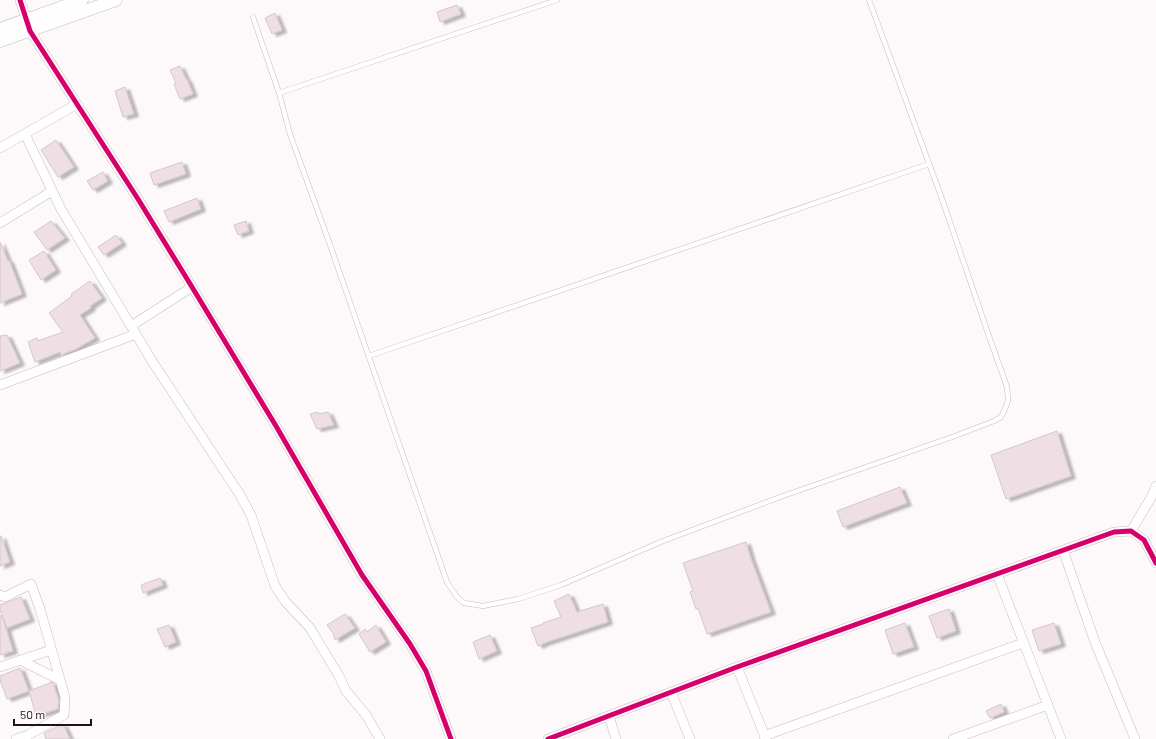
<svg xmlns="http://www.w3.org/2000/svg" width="1156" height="739" font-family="Barlow,sans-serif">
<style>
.building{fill:#efdee4;stroke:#d2c8cb;filter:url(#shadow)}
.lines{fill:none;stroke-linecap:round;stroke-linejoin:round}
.service-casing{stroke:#c5bcbf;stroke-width:5.5}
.minor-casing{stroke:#c5bcbf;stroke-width:10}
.tertiary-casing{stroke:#c5bcbf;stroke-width:13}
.service{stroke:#fffefe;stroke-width:4.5}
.minor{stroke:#fffefe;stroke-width:9}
.tertiary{stroke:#fffefe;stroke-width:12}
.cycleway-casing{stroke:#fef7f9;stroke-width:8}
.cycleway{stroke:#d6006c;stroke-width:5}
</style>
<defs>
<filter id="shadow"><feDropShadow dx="4.5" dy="2.5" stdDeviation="1" flood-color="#0004"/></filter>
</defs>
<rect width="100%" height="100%" fill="#fdf8fa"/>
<!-- building -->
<path class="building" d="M 457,5 L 461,14 L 440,22 L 437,12 Z
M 275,13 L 282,30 L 272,34 L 265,18 Z
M 180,66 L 186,79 L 187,79 L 193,94 L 180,99 L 174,84 L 176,83 L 170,70 Z
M 125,87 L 134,114 L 123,117 L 115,91 Z
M 56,140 L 74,167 L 58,177 L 41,150 Z
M 182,162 L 186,174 L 154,185 L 150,173 Z
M 103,172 L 108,181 L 93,190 L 87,181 Z
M 197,198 L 201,209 L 169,222 L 164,211 Z
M 51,221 L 65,238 L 47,250 L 34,232 Z
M 246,221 L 249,231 L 238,235 L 234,225 Z
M 116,235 L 122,243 L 104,255 L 98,247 Z
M 0,242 L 8,261 L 9,260 L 22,294 L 0,303 Z
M 44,251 L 56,270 L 41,280 L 29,260 Z
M 90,281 L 102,298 L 90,306 L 91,308 L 80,315 L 95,338 L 76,349 L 61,355 L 60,352 L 35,362 L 28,342 L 37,338 L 38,341 L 63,332 L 49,313 L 72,296 L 71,294 Z
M 7,335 L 20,363 L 0,371 L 0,336 Z
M 318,412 L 319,414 L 328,412 L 334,425 L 317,429 L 310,414 Z
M 1057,431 L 1071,476 L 1006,499 L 991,455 Z
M 900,487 L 907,503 L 843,527 L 837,511 Z
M 0,536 L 1,536 L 10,562 L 0,566 Z
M 746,542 L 751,559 L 771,612 L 707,634 L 698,608 L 696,609 L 690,592 L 693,591 L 683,563 Z
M 160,578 L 163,585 L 143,593 L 141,585 Z
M 569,594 L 577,612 L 603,604 L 608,622 L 547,642 L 538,646 L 531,628 L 543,624 L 543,623 L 561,617 L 554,601 Z
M 21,597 L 30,619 L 7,628 L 0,610 L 0,605 Z
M 949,609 L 956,631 L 937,638 L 929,616 Z
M 345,614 L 355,628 L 335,640 L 333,633 L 327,625 Z
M 2,615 L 13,651 L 0,655 L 0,616 Z
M 905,623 L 914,647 L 893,654 L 885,630 Z
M 1054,623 L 1061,644 L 1039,651 L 1032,630 Z
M 169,625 L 176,642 L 165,647 L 157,629 Z
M 376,625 L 386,642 L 370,652 L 359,634 L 365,629 L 367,632 Z
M 490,635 L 497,651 L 479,659 L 473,642 Z
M 20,668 L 29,691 L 7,699 L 0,680 L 0,676 Z
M 52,682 L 53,683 L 59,700 L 58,709 L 36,716 L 29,691 Z
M 1001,704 L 1004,712 L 990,718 L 986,711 Z
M 63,724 L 70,739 L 46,739 L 44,733 Z"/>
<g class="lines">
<!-- service casing -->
<g class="service-casing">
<path id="service" d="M 253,17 L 279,93 L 290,134 L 329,242 L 447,582 L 457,597 L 464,603 L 483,606 L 518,599 L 561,585 L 663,541 L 783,496 L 955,436 L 994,421 L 1001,417 L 1006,407 L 1008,400 L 1007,387 L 990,339 L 941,196 L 869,0
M 279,93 L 557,0
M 369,356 L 929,164"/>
</g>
<!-- minor casing -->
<g class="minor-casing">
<path id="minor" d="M 20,0 L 30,31 L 138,199 L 192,287 L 276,426 L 362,575 L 410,644 L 426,671 L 451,739
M 25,134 L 61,209 L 152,361 L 240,495 L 251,515 L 275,586 L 285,601 L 310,628 L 339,676 L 346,691 L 366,715 L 380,739
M 0,148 L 77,104
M 0,223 L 52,191
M 131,326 L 192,287
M 0,385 L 136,334
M 1131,531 L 1152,496 L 1156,486
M 1063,550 L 1095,642 L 1135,739
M 997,574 L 1061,739
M 0,595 L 5,597 L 31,584 L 40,609 L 65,697 L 64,715 L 28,735 L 16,739
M 20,660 L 60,680
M 0,667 L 51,650
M 737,667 L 766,739
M 671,692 L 690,739
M 609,716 L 616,739
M 764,736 L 1023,643
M 548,739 L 737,667 L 1114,532 L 1131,531 L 1144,540 L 1156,563
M 953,739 L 1048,705"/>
</g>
<!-- tertiary casing -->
<g class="tertiary-casing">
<path id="tertiary" d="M 0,29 L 82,0
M 0,41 L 116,0"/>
</g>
<!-- service -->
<use href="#service" class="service"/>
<!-- minor -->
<use href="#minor" class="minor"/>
<!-- tertiary -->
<use href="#tertiary" class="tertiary"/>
<!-- cycleway casing -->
<g class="cycleway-casing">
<path id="cycleway" d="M 20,0 L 30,31 L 138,199 L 192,287 L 276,426 L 362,575 L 410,644 L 426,671 L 451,739
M 548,739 L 737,667 L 1114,532 L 1131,531 L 1144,540 L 1156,563"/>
</g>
<!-- cycleway -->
<use href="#cycleway" class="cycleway"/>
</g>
<!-- scale -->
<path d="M14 719v6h77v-6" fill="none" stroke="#1d1115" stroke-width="2"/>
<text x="20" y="719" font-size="12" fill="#1d1115" stroke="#fef7f9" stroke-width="3" paint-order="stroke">50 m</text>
</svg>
